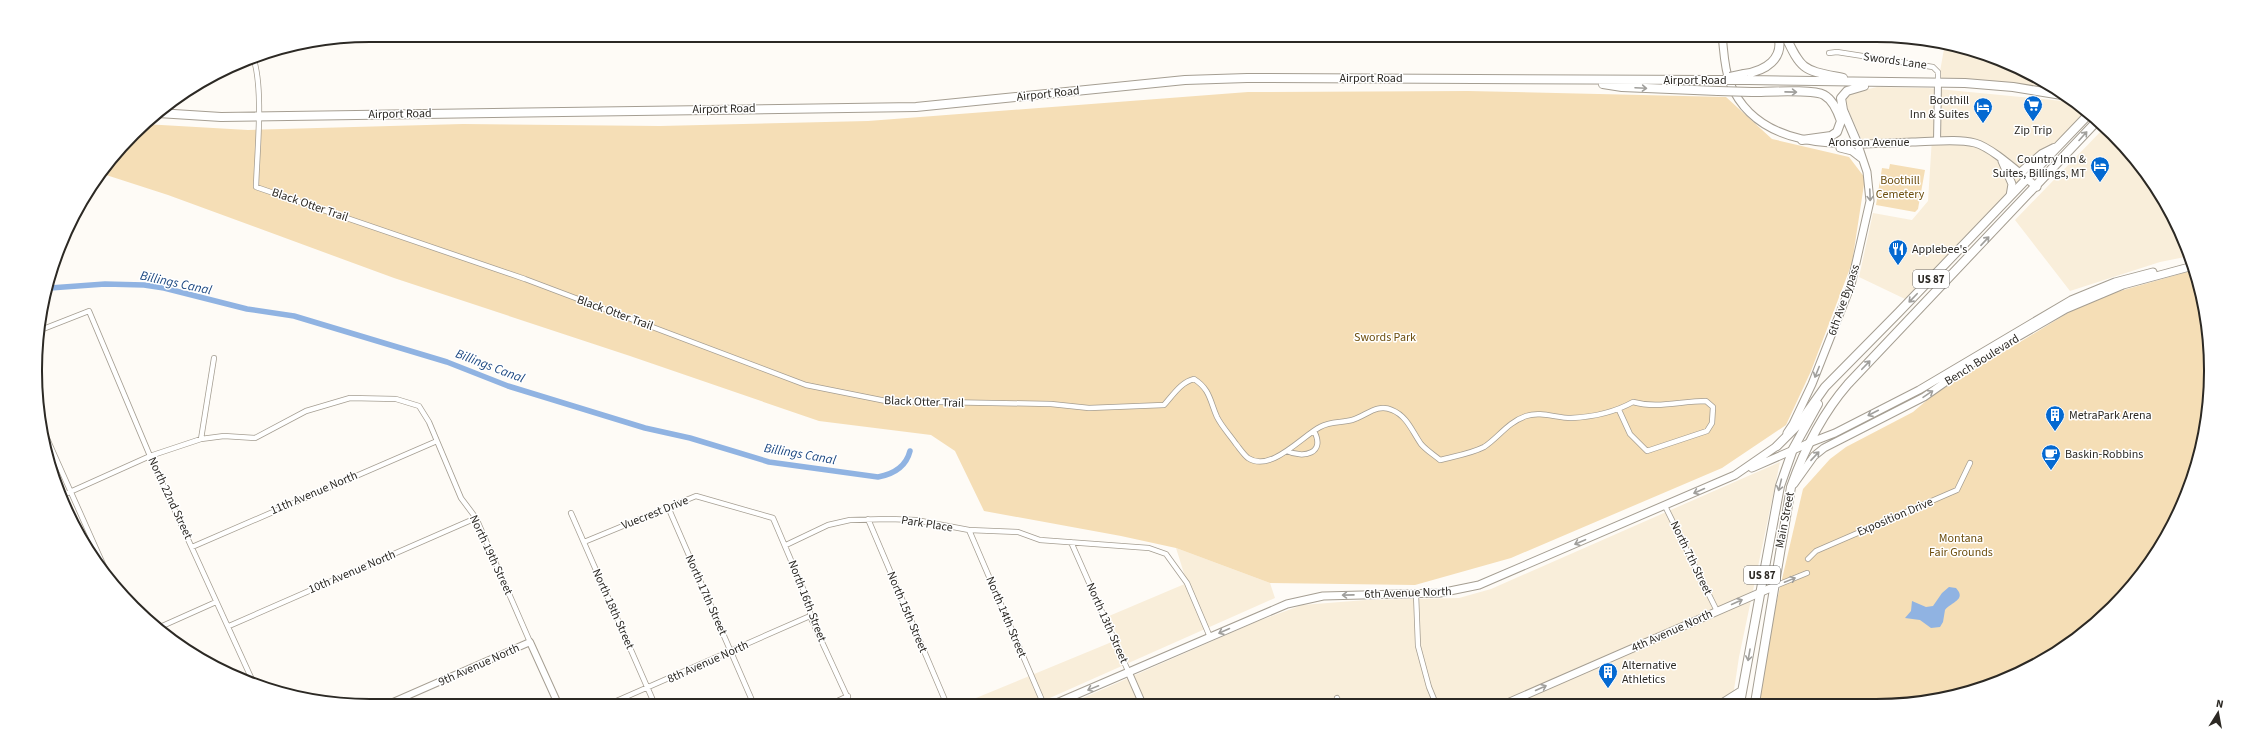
<svg xmlns="http://www.w3.org/2000/svg" width="2246" height="741" font-family="'Source Sans 3',sans-serif">
<style>
.built{fill:#f9eeda}
.green{fill:#f5deb6}
.water{fill:#90b3e2}
.lines{fill:none;stroke-linecap:round;stroke-linejoin:round}
.canal{stroke:#90b3e2;stroke-width:5.5}
.minor-casing{stroke:#a59e92;stroke-width:6}
.tertiary-casing{stroke:#a59e92;stroke-width:8}
.secondary-casing{stroke:#a59e92;stroke-width:9}
.primary-casing{stroke:#a59e92;stroke-width:9}
.trunk-casing{stroke:#a59e92;stroke-width:10}
.minor{stroke:#fff;stroke-width:4.5}
.tertiary{stroke:#fff;stroke-width:6}
.secondary{stroke:#fff;stroke-width:7}
.primary{stroke:#fff;stroke-width:7}
.trunk{stroke:#fff;stroke-width:8}
.trunk-bridge-casing{stroke:#a59e92;stroke-width:10;stroke-linecap:butt}
.trunk-bridge{stroke:#fff;stroke-width:8}
.oneway{stroke:#a09f9c}
.labels{text-anchor:middle;dominant-baseline:central;stroke-width:3;stroke-linejoin:round;paint-order:stroke}
.shield{fill:#fff;stroke:#6b6966;stroke-width:1}
.shield-label{font-size:11px;font-weight:bold;fill:#2c2924}
.street-label{font-size:12px;fill:#2c2924;stroke:#fff}
.poi-label{font-size:12px;fill:#2c2924;stroke:#fff;text-anchor:start}
.park-label{font-size:12px;fill:#6d4e0d;stroke:#fff}
.water-label{font-size:13px;font-style:italic;fill:#1c4882;stroke:#fff}
.rim{fill:none;stroke:#2c2924;stroke-width:2}
</style>
<rect width="100%" height="100%" fill="#fefbf6"/>
<!-- built -->
<path class="built" d="M 1945,43 L 2004,61 L 2062,92 L 1938,83 Z
M 1877,87 L 1928,88 L 2073,102 L 2082,111 L 2081,117 L 1905,299 L 1859,277 L 1873,213 L 1912,220 L 1928,201 L 1932,138 L 1862,141 L 1844,100 L 1847,94 Z
M 2105,127 L 2113,133 L 2155,184 L 2186,242 L 2190,256 L 2160,262 L 2070,291 L 2015,220 Z
M 1780,462 L 1739,657 L 1732,703 L 1067,705 L 1258,621 L 1302,605 L 1366,600 L 1459,598 L 1491,589 Z
M 1176,548 L 1270,583 L 1275,598 L 1034,705 L 959,705 L 1119,639 L 1109,616 L 1187,583 Z"/>
<!-- green -->
<path class="green" d="M 1468,91 L 1726,97 L 1772,139 L 1849,157 L 1865,178 L 1852,263 L 1811,371 L 1786,425 L 1722,468 L 1511,558 L 1415,585 L 1270,583 L 1176,548 L 1121,536 L 984,511 L 955,451 L 931,435 L 819,421 L 630,356 L 394,278 L 168,195 L 100,173 L 144,124 L 248,130 L 463,124 L 660,126 L 868,121 L 1248,92 Z
M 1890,164 L 1925,170 L 1918,209 L 1915,212 L 1876,205 L 1882,168 L 1889,169 Z
M 2194,270 L 2205,305 L 2211,371 L 2205,436 L 2166,538 L 2113,608 L 2024,671 L 1920,703 L 1759,703 L 1775,609 L 1803,489 L 1830,459 L 1846,447 L 1913,412 L 1933,395 L 2076,308 L 2106,295 Z"/>
<!-- water -->
<path class="water" d="M 1949,587 L 1956,588 C 1967,600 1951,602 1945,610 L 1943,622 L 1940,627 L 1931,628 L 1920,620 L 1905,618 L 1911,611 L 1912,601 L 1926,607 L 1933,606 L 1942,593 Z"/>
<g class="lines">
<!-- canal -->
<path class="canal" d="M 50,288 L 105,284 L 144,285 L 164,288 L 247,309 L 294,316 L 447,362 L 508,386 L 645,428 L 690,438 L 769,462 L 878,477 C 894,474 906,467 910,451"/>
<!-- minor casing -->
<g class="minor-casing">
<path id="minor" d="M 1829,53 L 1837,52 L 1933,67 L 1938,72 L 1938,83
M 253,57 C 264,88 257,152 256,187 L 525,279 L 806,385 L 886,401 L 1051,404 L 1089,408 L 1164,405 C 1173,395 1181,382 1194,379 C 1210,389 1210,401 1217,417 C 1222,427 1230,435 1236,444 C 1240,449 1244,455 1248,458 C 1271,473 1302,436 1320,427 C 1331,421 1341,423 1352,420 C 1366,416 1377,403 1392,410 C 1407,416 1412,431 1421,444 C 1426,450 1434,455 1440,460 C 1455,456 1470,454 1484,447 C 1498,438 1508,422 1526,416 C 1541,411 1556,418 1571,418 C 1592,417 1615,412 1633,402 C 1658,409 1680,401 1706,401 L 1713,407 L 1712,423 L 1707,431 L 1647,451 L 1630,434 L 1619,410
M 38,331 L 89,311 L 150,456 L 254,684
M 41,425 L 110,580
M 201,439 L 214,358
M 1287,451 C 1304,459 1326,453 1314,431
M 61,496 L 150,456 L 201,439 L 224,436 L 255,438 L 306,411 L 350,398 L 396,399 L 419,406 L 429,422 L 461,498 L 476,518 L 530,642
M 1665,506 L 1717,611
M 668,507 L 754,705
M 571,513 L 655,705
M 868,519 L 947,705
M 969,530 L 1044,705
M 584,542 L 696,496 L 773,518 L 810,605 L 810,616 L 851,705
M 1071,542 L 1129,673
M 786,545 L 828,525 L 850,520 L 889,519 L 916,520 L 969,530 L 1018,532 L 1040,540 L 1149,548 L 1166,554 L 1187,583 L 1210,637
M 192,547 L 437,441
M 1808,559 L 1816,551 L 1957,490 L 1970,463
M 1775,586 L 1807,573
M 1416,594 L 1418,646 L 1429,687 L 1436,704
M 229,626 L 476,518
M 160,627 L 216,602
M 1337,698 L 1340,704
M 829,705 L 848,696
M 605,706 L 810,616"/>
</g>
<!-- tertiary casing -->
<g class="tertiary-casing">
<path id="tertiary" d="M 1937,141 L 1938,83
M 1129,673 L 1143,705
M 384,706 L 530,642 L 559,706"/>
</g>
<!-- secondary casing -->
<g class="secondary-casing">
<path id="secondary" d="M 1722,35 C 1724,51 1724,68 1730,83 C 1759,154 1849,145 1912,142 C 1932,142 1956,138 1975,143 C 1993,148 2021,175 2037,187
M 1840,148 L 1852,151 L 1861,158
M 2002,161 L 2012,184 L 2010,196
M 1787,433 L 1793,424 L 1812,384 L 1851,285 L 1870,201 L 1867,172 L 1858,145
M 1809,443 L 1835,433 L 1919,390 L 2071,300 L 2115,282 L 2153,272
M 1794,484 L 1814,456 L 1824,448 L 1924,397 L 1974,362 L 2066,309 L 2123,285 L 2193,266"/>
</g>
<!-- primary casing -->
<g class="primary-casing">
<path id="primary" d="M 1752,468 L 1809,443
M 1505,704 L 1773,587
M 1052,705 L 1287,604 L 1323,596 L 1440,593 L 1479,585 L 1735,475 L 1777,446"/>
</g>
<!-- trunk casing -->
<g class="trunk-casing">
<path id="trunk" d="M 1785,35 C 1802,72 1804,70 1843,78
M 1744,74 C 1765,71 1785,59 1778,35
M 1748,80 L 1965,83 L 2013,87 L 2068,96
M 1603,84 L 1622,87 L 1718,91
M 1752,92 C 1768,92 1813,89 1824,95 C 1833,100 1838,112 1841,121 L 1837,132 L 1831,136 L 1802,140
M 158,113 L 221,117 L 916,107 L 1185,80 L 1247,78 L 1713,80
M 1858,145 L 1843,110 L 1841,98 L 1847,91 L 1864,86
M 2020,173 L 2042,154 L 2054,148
M 1777,446 L 1798,425 L 1825,387 L 1899,312 L 2089,114
M 1723,703 L 1742,691
M 1740,703 L 1780,486 L 1793,449 L 1818,404
M 1755,703 L 1791,487 C 1804,450 1822,414 1848,384 L 2097,121"/>
</g>
<!-- minor -->
<use href="#minor" class="minor"/>
<!-- tertiary -->
<use href="#tertiary" class="tertiary"/>
<!-- secondary -->
<use href="#secondary" class="secondary"/>
<!-- primary -->
<use href="#primary" class="primary"/>
<!-- trunk -->
<use href="#trunk" class="trunk"/>
<!-- trunk-bridge casing -->
<g class="trunk-bridge-casing">
<path id="trunk-bridge" d="M 1730,77 L 1744,74
M 1713,80 L 1748,80
M 1718,91 L 1752,92"/>
</g>
<!-- trunk-bridge -->
<use href="#trunk-bridge" class="trunk-bridge"/>
</g>
<!-- one-way arrows -->
<defs><path id="oneway-shaft" d="M-6 0H5M1.5-3L5.5 0L1.5 3" fill="none" stroke-width="1.6" stroke-linecap="round" stroke-linejoin="round"/></defs>
<g class="oneway">
<use href="#oneway-shaft" transform="translate(1641 88) rotate(3)"/>
<use href="#oneway-shaft" transform="translate(1791 92) rotate(1)"/>
<use href="#oneway-shaft" transform="translate(2083 136) rotate(-48)"/>
<use href="#oneway-shaft" transform="translate(1870 195) rotate(88)"/>
<use href="#oneway-shaft" transform="translate(1985 241) rotate(-47)"/>
<use href="#oneway-shaft" transform="translate(1913 298) rotate(134)"/>
<use href="#oneway-shaft" transform="translate(1866 365) rotate(-46)"/>
<use href="#oneway-shaft" transform="translate(1817 372) rotate(112)"/>
<use href="#oneway-shaft" transform="translate(1928 394) rotate(-34)"/>
<use href="#oneway-shaft" transform="translate(1873 413) rotate(153)"/>
<use href="#oneway-shaft" transform="translate(1815 456) rotate(-47)"/>
<use href="#oneway-shaft" transform="translate(1780 485) rotate(104)"/>
<use href="#oneway-shaft" transform="translate(1699 491) rotate(156)"/>
<use href="#oneway-shaft" transform="translate(1580 542) rotate(157)"/>
<use href="#oneway-shaft" transform="translate(1790 580) rotate(-22)"/>
<use href="#oneway-shaft" transform="translate(1348 595) rotate(179)"/>
<use href="#oneway-shaft" transform="translate(1737 602) rotate(-24)"/>
<use href="#oneway-shaft" transform="translate(1224 631) rotate(156)"/>
<use href="#oneway-shaft" transform="translate(1749 655) rotate(100)"/>
<use href="#oneway-shaft" transform="translate(1093 688) rotate(158)"/>
<use href="#oneway-shaft" transform="translate(1541 688) rotate(-24)"/>
</g>
<!-- icons -->
<defs>
<g id="supermarket-pin" transform="scale(1)"><path d="M0 17L-7.5 6A9.5 9.5 0 1 1 7.5 6Z" fill="#0469d1" stroke="#fff"/><path d="M-6-5.5h2.5l.6 2H6L4.5 2H-2.5L-4.4-4H-6ZM-1.5 3.2a1.3 1.3 0 1 0 .1 0ZM3 3.2a1.3 1.3 0 1 0 .1 0Z" fill="#fff"/></g>
<g id="hotel-pin" transform="scale(1)"><path d="M0 17L-7.5 6A9.5 9.5 0 1 1 7.5 6Z" fill="#0469d1" stroke="#fff"/><path d="M-6-4.5h1.5V1H6V5H4.5V3h-9V5H-6ZM-4 0a1.8 1.8 0 1 1 3.6 0ZM.5 0V-2.5h3Q6-2.5 6 0Z" fill="#fff"/></g>
<g id="restaurant-pin" transform="scale(1)"><path d="M0 17L-7.5 6A9.5 9.5 0 1 1 7.5 6Z" fill="#0469d1" stroke="#fff"/><path d="M-5-6h1v4h1v-4h1v4h1v-4h1v5L-1.5 .5V6h-2V.5L-5-1ZM5-6V6H3V1.5H1.5Q1.5-4 5-6Z" fill="#fff"/></g>
<g id="building-pin" transform="scale(1)"><path d="M0 17L-7.5 6A9.5 9.5 0 1 1 7.5 6Z" fill="#0469d1" stroke="#fff"/><path d="M-4-6H4V6H1V3H-1V6H-4ZM-2.5-4.3h1.7v1.8h-1.7ZM.8-4.3h1.7v1.8H.8ZM-2.5-1h1.7V.8h-1.7ZM.8-1h1.7V.8H.8Z" fill="#fff"/></g>
<g id="cafe-pin" transform="scale(1)"><path d="M0 17L-7.5 6A9.5 9.5 0 1 1 7.5 6Z" fill="#0469d1" stroke="#fff"/><path d="M-5.5-4.5H6V0H3Q3 3.5 0 3.5H-2.5Q-5.5 3.5-5.5 0ZM3-3.2v2h1.7v-2ZM-6 4.5H4V6H-6Z" fill="#fff"/></g>
</defs>
<g fill-rule="evenodd">
<use href="#supermarket-pin" x="2033" y="105"/>
<use href="#hotel-pin" x="1983" y="107"/>
<use href="#hotel-pin" x="2100" y="166"/>
<use href="#restaurant-pin" x="1898" y="249"/>
<use href="#building-pin" x="2055" y="415"/>
<use href="#cafe-pin" x="2051" y="454"/>
<use href="#building-pin" x="1608" y="672"/>
</g>
<g class="labels">
<!-- shield labels -->
<g class="shield">
<rect x="1913" y="270" width="36" height="18" rx="3"/>
<rect x="1744" y="566" width="36" height="18" rx="3"/>
</g>
<g class="shield-label">
<text x="1931" y="279">US 87</text>
<text x="1762" y="575">US 87</text>
</g>
<!-- street labels -->
<g class="street-label">
<text transform="translate(1895 61) rotate(8)">Swords Lane</text>
<text x="1371" y="78">Airport Road</text>
<text x="1695" y="80">Airport Road</text>
<text transform="translate(1048 94) rotate(-6)">Airport Road</text>
<text transform="translate(724 109) rotate(-1)">Airport Road</text>
<text transform="translate(400 114) rotate(-1)">Airport Road</text>
<text x="1869" y="142">Aronson Avenue</text>
<text transform="translate(310 205) rotate(19)">Black Otter Trail</text>
<text transform="translate(1844 300) rotate(-71)">6th Ave Bypass</text>
<text transform="translate(615 313) rotate(20)">Black Otter Trail</text>
<text transform="translate(1982 360) rotate(-32)">Bench Boulevard</text>
<text transform="translate(924 402) rotate(2)">Black Otter Trail</text>
<text transform="translate(314 493) rotate(-23)">11th Avenue North</text>
<text transform="translate(170 498) rotate(65)">North 22nd Street</text>
<text transform="translate(655 513) rotate(-22)">Vuecrest Drive</text>
<text transform="translate(1895 517) rotate(-23)">Exposition Drive</text>
<text transform="translate(1785 520) rotate(-79)">Main Street</text>
<text transform="translate(927 524) rotate(9)">Park Place</text>
<text transform="translate(491 555) rotate(65)">North 19th Street</text>
<text transform="translate(1691 558) rotate(64)">North 7th Street</text>
<text transform="translate(352 572) rotate(-23)">10th Avenue North</text>
<text transform="translate(1408 593) rotate(-2)">6th Avenue North</text>
<text transform="translate(706 595) rotate(66)">North 17th Street</text>
<text transform="translate(807 601) rotate(69)">North 16th Street</text>
<text transform="translate(613 609) rotate(66)">North 18th Street</text>
<text transform="translate(907 612) rotate(67)">North 15th Street</text>
<text transform="translate(1006 617) rotate(67)">North 14th Street</text>
<text transform="translate(1107 623) rotate(66)">North 13th Street</text>
<text transform="translate(1672 631) rotate(-24)">4th Avenue North</text>
<text transform="translate(708 662) rotate(-24)">8th Avenue North</text>
<text transform="translate(479 665) rotate(-24)">9th Avenue North</text>
</g>
<!-- poi labels -->
<g class="poi-label">
<text x="1969" y="100" text-anchor="end">Boothill<tspan x="1969" dy="14">Inn &amp; Suites</tspan></text>
<text x="2033" y="130" text-anchor="middle">Zip Trip</text>
<text x="2086" y="159" text-anchor="end">Country Inn &amp;<tspan x="2086" dy="14">Suites, Billings, MT</tspan></text>
<text x="1912" y="249">Applebee's</text>
<text x="2069" y="415">MetraPark Arena</text>
<text x="2065" y="454">Baskin-Robbins</text>
<text x="1622" y="665">Alternative<tspan x="1622" dy="14">Athletics</tspan></text>
</g>
<!-- park labels -->
<g class="park-label">
<text x="1900" y="180">Boothill<tspan x="1900" dy="14">Cemetery</tspan></text>
<text x="1385" y="337">Swords Park</text>
<text x="1961" y="538">Montana<tspan x="1961" dy="14">Fair Grounds</tspan></text>
</g>
<!-- water labels -->
<g class="water-label">
<text transform="translate(176 283) rotate(12)">Billings Canal</text>
<text transform="translate(490 366) rotate(21)">Billings Canal</text>
<text transform="translate(800 454) rotate(10)">Billings Canal</text>
</g>
</g>
<!-- crop -->
<path d="M0 0H2246V741H0ZM370 42H1876A328 328 0 0 1 2204 370V371A328 328 0 0 1 1876 699H370A328 328 0 0 1 42 371V370A328 328 0 0 1 370 42Z" fill="#fff" fill-rule="evenodd"/>
<path class="rim" d="M370 42H1876A328 328 0 0 1 2204 370V371A328 328 0 0 1 1876 699H370A328 328 0 0 1 42 371V370A328 328 0 0 1 370 42Z"/>
<!-- north arrow -->
<g transform="translate(2218 713) rotate(11)" stroke="#ffffff" stroke-width="3" paint-order="stroke">
<path d="M0-3L7 15L0 10L-7 15Z" fill="#2c2924"/>
<text y="-6" font-size="11" font-weight="bold" text-anchor="middle" fill="#2c2924">N</text>
</g>
</svg>
